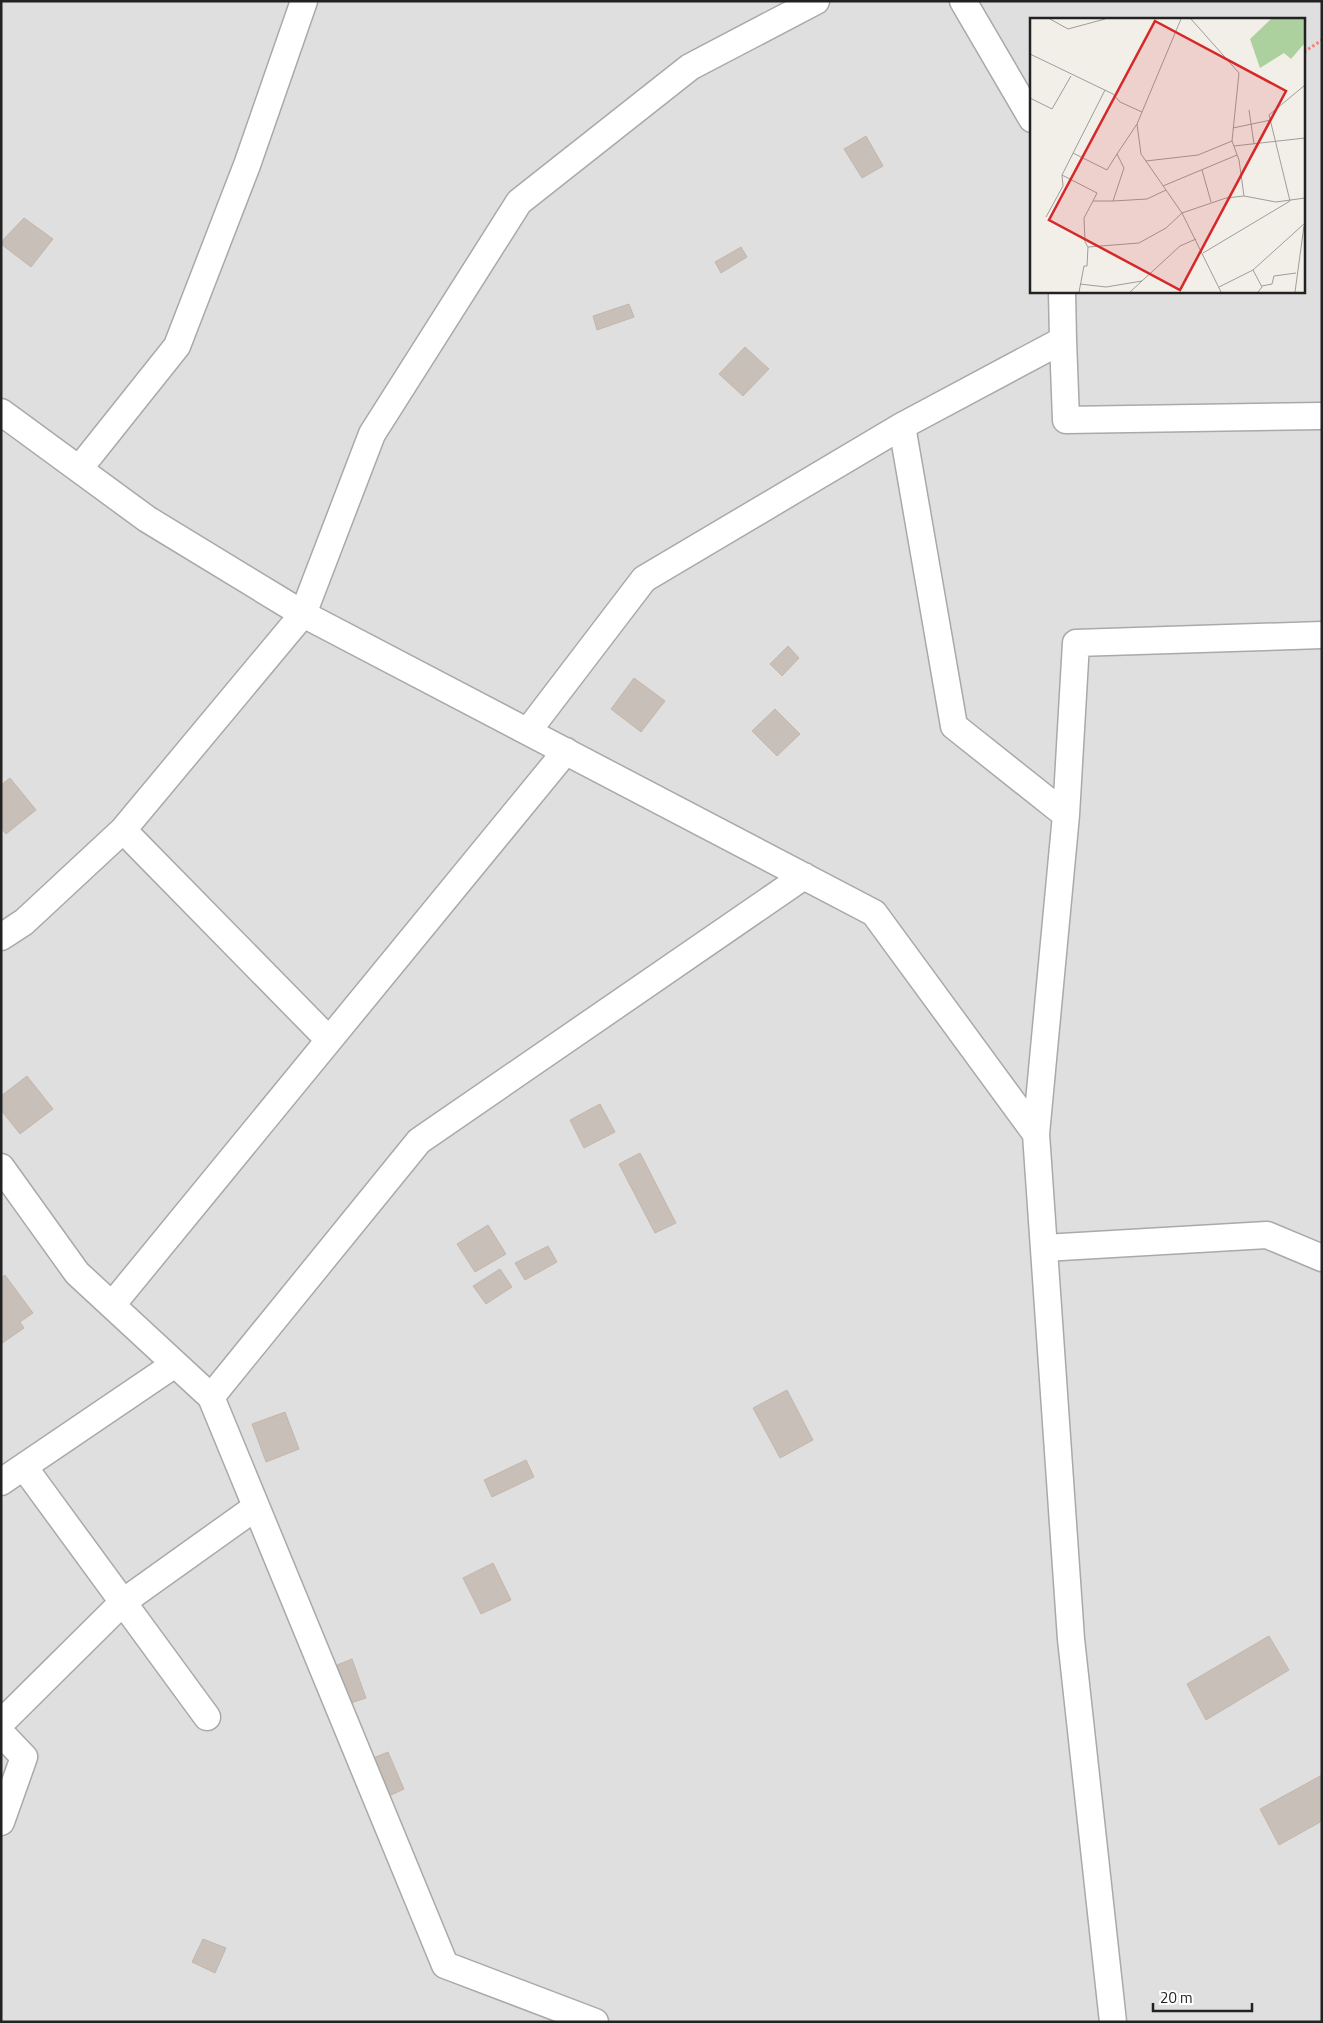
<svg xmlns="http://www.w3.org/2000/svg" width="1323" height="2023" font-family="'Titillium Web',sans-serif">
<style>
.residential{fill:#e0dfdf;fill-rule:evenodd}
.building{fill:#c7bfb8;stroke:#c4b6ab}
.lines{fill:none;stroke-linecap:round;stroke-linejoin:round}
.street-casing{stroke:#a9a9a9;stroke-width:29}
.path{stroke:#fa8072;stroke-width:3;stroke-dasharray:2.5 2.5;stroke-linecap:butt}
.street{stroke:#fff;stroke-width:26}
.inset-road{fill:none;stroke:#9f9d99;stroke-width:1}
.view{fill:#d62828;fill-opacity:0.15;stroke:#d62828;stroke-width:2.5}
.inset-edge{fill:none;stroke:#222;stroke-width:2.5}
</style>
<rect width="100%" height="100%" fill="#f2efe9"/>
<!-- residential -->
<path class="residential" d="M 1,1 L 1322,1 L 1322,2022 L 1,2022 ZM 1032,19 L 1304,19 L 1304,291 L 1032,291 Z"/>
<!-- building -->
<path class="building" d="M 866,136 L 883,166 L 862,178 L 844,149 Z
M 24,218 L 53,239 L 31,267 L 1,244 L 1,242 Z
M 741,247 L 747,257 L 721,273 L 715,262 Z
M 629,304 L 634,317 L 597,330 L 593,316 Z
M 745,347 L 769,369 L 743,396 L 719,374 Z
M 788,646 L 799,658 L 782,676 L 770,664 Z
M 634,678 L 665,701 L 641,732 L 611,709 Z
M 775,709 L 800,734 L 777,756 L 752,731 Z
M 10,778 L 36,810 L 6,834 L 1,828 L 1,785 Z
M 27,1076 L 53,1109 L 20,1134 L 1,1110 L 1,1096 Z
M 600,1104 L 615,1132 L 584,1148 L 570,1120 Z
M 640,1153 L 676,1223 L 655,1233 L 619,1164 Z
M 488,1225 L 506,1254 L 475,1272 L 457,1244 Z
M 548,1246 L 557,1262 L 525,1280 L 515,1263 Z
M 500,1269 L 512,1287 L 486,1304 L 473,1286 Z
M 5,1275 L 33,1313 L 20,1322 L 24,1328 L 1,1344 L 1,1278 Z
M 787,1390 L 813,1440 L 780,1458 L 753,1408 Z
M 285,1412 L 299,1449 L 266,1462 L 252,1424 Z
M 526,1460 L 534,1477 L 492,1497 L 484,1480 Z
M 493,1563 L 511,1600 L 481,1614 L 463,1578 Z
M 1269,1636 L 1289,1670 L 1206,1720 L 1187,1684 Z
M 352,1659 L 366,1698 L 351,1703 L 337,1665 Z
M 388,1752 L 404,1789 L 387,1797 L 371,1759 Z
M 1322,1775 L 1322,1821 L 1279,1845 L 1260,1809 Z
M 203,1939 L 226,1948 L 215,1973 L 192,1962 Z"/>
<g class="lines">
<!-- street casing -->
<g class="street-casing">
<path id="street" d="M 816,1 L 690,67 L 519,202 L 372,434 L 303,614 L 874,913 L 1036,1134 L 1071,1639 L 1113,2022
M 963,1 L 1032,119
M 1063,340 L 1066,420 L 1322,416
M 1,412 L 147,519 L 303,614 L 123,830 L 24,922 L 1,937
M 902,426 L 1063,340 L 1062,291
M 79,469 L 177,346 L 247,165 L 304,1
M 528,731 L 644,579 L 902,426 L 954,726 L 1066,815 L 1036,1134
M 1066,815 L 1076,643 L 1322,635
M 123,830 L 329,1040
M 1,1167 L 77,1273 L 211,1397 L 445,1965 L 595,2022
M 1044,1248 L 1267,1235 L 1322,1258
M 112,1305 L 566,751
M 211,1397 L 419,1141 L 804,876
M 24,1467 L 207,1717
M 1,1482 L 175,1364
M 1,1723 L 123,1602 L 256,1507
M 1,1733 L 24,1757 L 1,1822"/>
</g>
<!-- path -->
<path class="path" d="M 1304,52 L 1322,40"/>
<!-- street -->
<use href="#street" class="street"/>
</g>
<!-- overview -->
<g transform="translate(1030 18)">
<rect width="275" height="275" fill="#f2efe9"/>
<path d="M 241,1 L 275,1 L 274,26 L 261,41 L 254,35 L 230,50 L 220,21 Z" fill="#add19e"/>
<path class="inset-road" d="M 20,1 L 38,11 L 75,1M 161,1 L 209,55 L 202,123 L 209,142 L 214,178M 0,36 L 83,76 L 90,84 L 112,94M 0,80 L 22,91 L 41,58M 219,92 L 224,126M 107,106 L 87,136 L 94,150 L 83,183 L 117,181 L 136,172M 203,110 L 241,102M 204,128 L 275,120M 43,135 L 77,152 L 87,136M 116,143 L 168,137 L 202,123M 172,152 L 181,184M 32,157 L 67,175 L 63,183M 133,168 L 207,137M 16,199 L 33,168 L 32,157 L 75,72M 58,229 L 109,225 L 136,210 L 152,195 L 111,136 L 107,106 L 151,1M 173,235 L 260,183 L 239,97 L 275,67M 223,252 L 232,269 L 228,274M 50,266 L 76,269 L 112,263M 232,268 L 242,266 L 244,258 L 266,255M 189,269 L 223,252 L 275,205M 49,274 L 54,248 L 57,248 L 58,229 L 55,224 L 54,200 L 63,183 L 83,183M 100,274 L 150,228 L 166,221M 191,274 L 152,195 L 196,180 L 214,178 L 246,184 L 275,180M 265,274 L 274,208"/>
<path class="view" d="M 125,3 L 256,73 L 150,272 L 19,202 Z"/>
<rect width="275" height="275" class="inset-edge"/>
</g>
<!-- border -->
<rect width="1323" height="2023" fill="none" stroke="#222222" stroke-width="5"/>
<!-- scale -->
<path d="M1153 2003v8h99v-8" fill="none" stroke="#222222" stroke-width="2.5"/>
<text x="1160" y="2003" font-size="15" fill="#222222" stroke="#ffffff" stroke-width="4" paint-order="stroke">20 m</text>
</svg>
